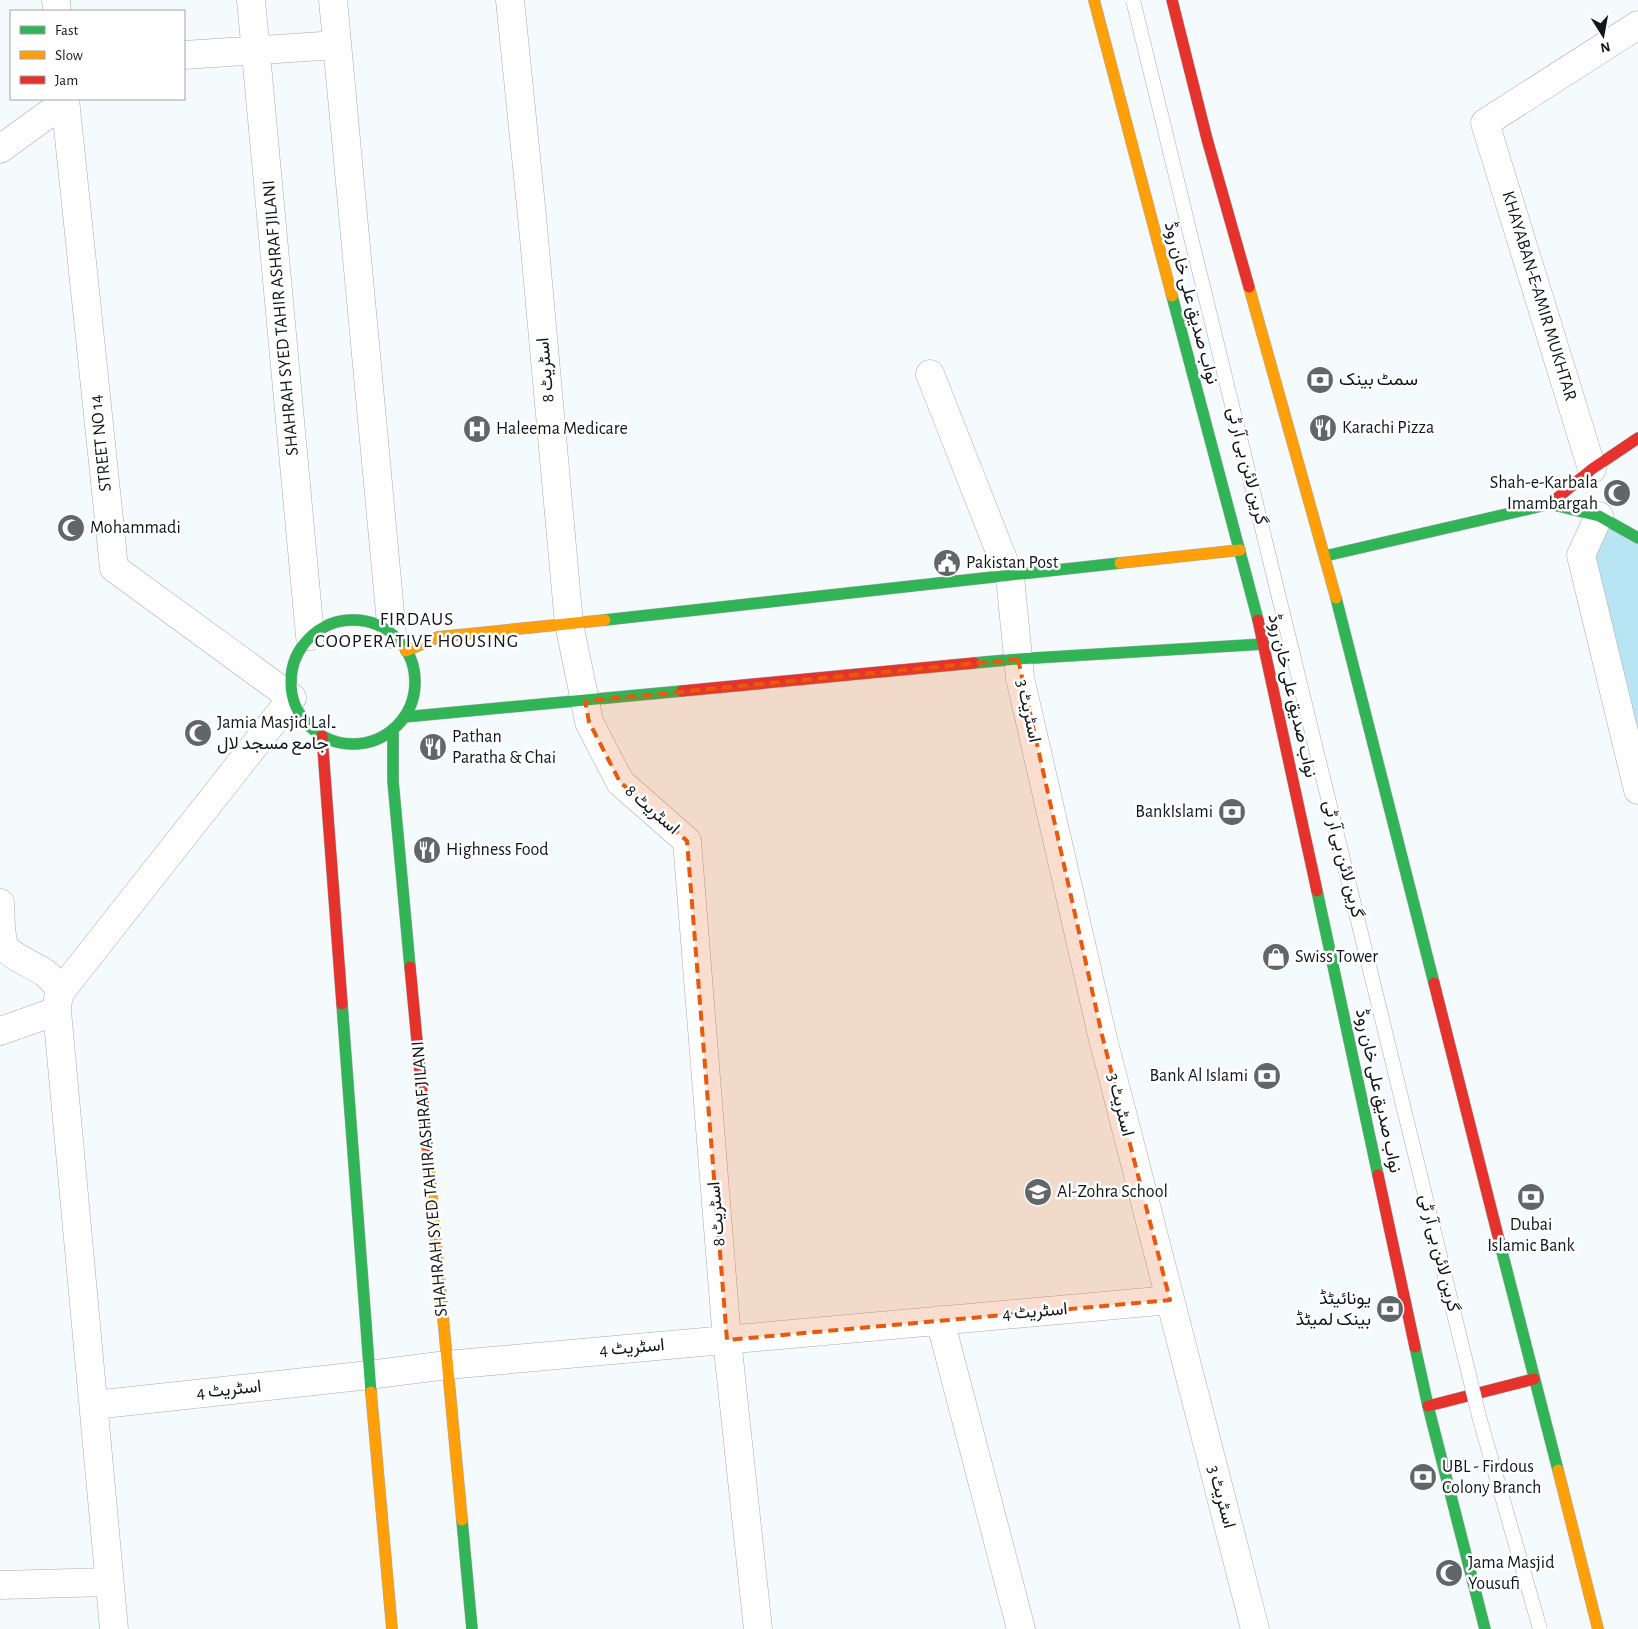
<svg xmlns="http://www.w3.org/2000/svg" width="1638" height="1629" font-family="'Alegreya Sans',Vazirmatn,sans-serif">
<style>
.green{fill:#b7e5f4}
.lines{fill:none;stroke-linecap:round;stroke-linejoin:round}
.street-casing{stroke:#a9acae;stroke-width:29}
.fast-casing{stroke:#a9acae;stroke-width:12}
.slow-casing{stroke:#a9acae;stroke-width:12}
.jam-casing{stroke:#a9acae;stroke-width:12}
.street{stroke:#fefeff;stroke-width:28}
.fast{stroke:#30b455;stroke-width:11}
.slow{stroke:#ff9f0a;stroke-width:11}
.jam{stroke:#e5322d;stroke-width:11}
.lane-bridge-casing{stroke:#a9acae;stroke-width:15;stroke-linecap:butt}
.lane-bridge{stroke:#fefeff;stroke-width:14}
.marked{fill:#e8590c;fill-opacity:0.2;stroke:#e8590c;stroke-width:4;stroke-dasharray:10 6;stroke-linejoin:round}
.labels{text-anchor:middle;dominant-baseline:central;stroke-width:5;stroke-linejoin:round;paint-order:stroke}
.street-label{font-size:18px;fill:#121618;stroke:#fff}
.poi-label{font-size:18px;fill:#121618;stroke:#fff;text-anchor:start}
.neighbourhood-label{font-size:19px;letter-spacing:1px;fill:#121618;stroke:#fff}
</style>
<rect width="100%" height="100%" fill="#f5fafc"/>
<!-- green -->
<path class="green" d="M 1599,516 L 1638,538 L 1638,790 L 1581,555 Z"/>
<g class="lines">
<!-- street casing -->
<g class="street-casing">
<path id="street" d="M 56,0 L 57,11
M 251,0 L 310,636
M 333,0 L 392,634
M 510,0 L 532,216 L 569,624 L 585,701 L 589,722 L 620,782 L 687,841 L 727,1340 L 758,1629
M 184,55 L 337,45
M 65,99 L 114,568 L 292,698 L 61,991 L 58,999 L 57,1011 L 114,1629
M 0,149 L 65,102
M 930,374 L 1010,577 L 1020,678 L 1102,1035 L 1255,1629
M 1592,469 L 1485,123 L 1638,25
M 1599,516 L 1581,555 L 1638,790
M 0,903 C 1,916 0,934 4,945 C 9,956 34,965 45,973 C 52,978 56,985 61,991
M 0,1031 L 57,1011
M 940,1320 L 1021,1629
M 94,1405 L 369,1375 L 447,1365 L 1170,1300
M 0,1585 L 109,1582"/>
</g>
<!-- fast casing -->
<g class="fast-casing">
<path id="fast" d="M 1172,296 L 1258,620
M 1325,556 L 1550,504 L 1599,516 L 1638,538
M 1336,598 L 1434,983
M 605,620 L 1120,563
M291 682a62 62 0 1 1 124 0a62 62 0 1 1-124 0Z
M 974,663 L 1018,659 L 1264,644
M 404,717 L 682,691
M 393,729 L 393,781 L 410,967
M 1317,891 L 1378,1175
M 342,1004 L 371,1392
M 1501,1248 L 1558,1470
M 1415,1347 L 1428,1406 L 1485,1629
M 462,1520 L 472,1629"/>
</g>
<!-- slow casing -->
<g class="slow-casing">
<path id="slow" d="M 1094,0 L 1172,296
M 1249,287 L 1336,598
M 1120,563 L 1240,550
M 406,651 L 438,637 L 605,620
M 427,1146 L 462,1520
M 371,1392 L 392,1629
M 1558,1470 L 1598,1629"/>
</g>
<!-- jam casing -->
<g class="jam-casing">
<path id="jam" d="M 1172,0 L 1207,139 L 1249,287
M 1550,504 L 1592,469 L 1638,438
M 1258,620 L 1317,891
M 682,691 L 974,663
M 322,736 L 342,1004
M 410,967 L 427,1146
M 1434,983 L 1501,1248
M 1378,1175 L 1415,1347
M 1428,1406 L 1534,1379"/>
</g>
<!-- street -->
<use href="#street" class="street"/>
<!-- fast -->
<use href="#fast" class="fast"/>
<!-- slow -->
<use href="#slow" class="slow"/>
<!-- jam -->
<use href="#jam" class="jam"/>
<!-- lane-bridge casing -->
<g class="lane-bridge-casing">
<path id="lane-bridge" d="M 1133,0 L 1480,1420 L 1540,1629"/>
</g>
<!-- lane-bridge -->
<use href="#lane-bridge" class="lane-bridge"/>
</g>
<!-- marked area -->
<path class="marked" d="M 1018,659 L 1102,1035 L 1170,1300 L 727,1340 L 687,841 L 620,782 L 589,722 L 585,701 Z"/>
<!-- icons -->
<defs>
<g id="bank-disc" transform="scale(1.4375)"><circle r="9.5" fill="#616668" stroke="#fff"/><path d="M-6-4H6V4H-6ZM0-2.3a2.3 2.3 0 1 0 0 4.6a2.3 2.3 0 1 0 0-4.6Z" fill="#fff"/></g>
<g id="restaurant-disc" transform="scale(1.4375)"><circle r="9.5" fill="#616668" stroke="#fff"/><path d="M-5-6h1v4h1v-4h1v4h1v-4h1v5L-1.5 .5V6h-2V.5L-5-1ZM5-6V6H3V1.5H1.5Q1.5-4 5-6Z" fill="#fff"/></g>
<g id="hospital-disc" transform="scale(1.4375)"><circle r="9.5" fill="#616668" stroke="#fff"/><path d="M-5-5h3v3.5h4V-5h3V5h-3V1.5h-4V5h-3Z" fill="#fff"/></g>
<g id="mosque-disc" transform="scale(1.4375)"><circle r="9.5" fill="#616668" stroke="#fff"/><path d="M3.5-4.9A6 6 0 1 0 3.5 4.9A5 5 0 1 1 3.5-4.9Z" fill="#fff"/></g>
<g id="civic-disc" transform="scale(1.4375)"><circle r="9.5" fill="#616668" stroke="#fff"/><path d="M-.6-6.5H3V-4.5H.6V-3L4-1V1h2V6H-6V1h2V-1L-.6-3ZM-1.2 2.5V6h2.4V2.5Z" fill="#fff"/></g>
<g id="shop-disc" transform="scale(1.4375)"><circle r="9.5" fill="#616668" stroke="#fff"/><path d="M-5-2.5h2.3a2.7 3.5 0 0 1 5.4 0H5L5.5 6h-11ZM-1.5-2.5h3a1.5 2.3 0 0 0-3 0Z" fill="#fff"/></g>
<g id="school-disc" transform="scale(1.4375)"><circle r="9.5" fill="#616668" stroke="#fff"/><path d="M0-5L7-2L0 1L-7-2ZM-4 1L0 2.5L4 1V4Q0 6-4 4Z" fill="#fff"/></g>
</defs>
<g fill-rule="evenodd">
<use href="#bank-disc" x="1320" y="380"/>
<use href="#restaurant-disc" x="1323" y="428"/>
<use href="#hospital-disc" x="477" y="429"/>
<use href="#mosque-disc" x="1617" y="493"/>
<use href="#mosque-disc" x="71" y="528"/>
<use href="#civic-disc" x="947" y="563"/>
<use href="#mosque-disc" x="198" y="733"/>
<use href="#restaurant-disc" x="433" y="747"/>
<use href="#bank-disc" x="1232" y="812"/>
<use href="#restaurant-disc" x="427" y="850"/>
<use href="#shop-disc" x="1276" y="957"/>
<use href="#bank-disc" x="1267" y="1076"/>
<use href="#school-disc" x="1038" y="1192"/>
<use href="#bank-disc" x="1531" y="1197"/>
<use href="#bank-disc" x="1390" y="1309"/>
<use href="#bank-disc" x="1423" y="1477"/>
<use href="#mosque-disc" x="1449" y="1573"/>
</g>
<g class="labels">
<!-- street labels -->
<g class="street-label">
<text transform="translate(1539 296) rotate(73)">KHAYABAN-E-AMIR MUKHTAR</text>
<text transform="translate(1191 303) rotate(75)">نواب صدیق علی خان روڈ</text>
<text transform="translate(281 318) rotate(-95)">SHAHRAH SYED TAHIR ASHRAF JILANI</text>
<text transform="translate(546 370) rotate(-95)">اسٹریٹ 8</text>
<text transform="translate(101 443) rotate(-96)">STREET NO 14</text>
<text transform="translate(1247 466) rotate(76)">گرین لائن بی آر ٹی</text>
<text transform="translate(1292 696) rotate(77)">نواب صدیق علی خان روڈ</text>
<text transform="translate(1028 711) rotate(78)">اسٹریٹ 3</text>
<text transform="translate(652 810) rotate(41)">اسٹریٹ 8</text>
<text transform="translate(1343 859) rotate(76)">گرین لائن بی آر ٹی</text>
<text transform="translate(1378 1091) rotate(78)">نواب صدیق علی خان روڈ</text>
<text transform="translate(1120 1105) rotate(76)">اسٹریٹ 3</text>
<text transform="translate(430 1179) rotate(-95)">SHAHRAH SYED TAHIR ASHRAF JILANI</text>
<text transform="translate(717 1214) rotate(-95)">اسٹریٹ 8</text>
<text transform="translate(1439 1253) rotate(76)">گرین لائن بی آر ٹی</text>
<text transform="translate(1035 1312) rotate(-5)">اسٹریٹ 4</text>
<text transform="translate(632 1348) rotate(-5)">اسٹریٹ 4</text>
<text transform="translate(229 1390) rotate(-6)">اسٹریٹ 4</text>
<text transform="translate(1221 1497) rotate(75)">اسٹریٹ 3</text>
</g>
<!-- poi labels -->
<g class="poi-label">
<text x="1339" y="380">سمٹ بینک</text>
<text x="1342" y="428">Karachi Pizza</text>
<text x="496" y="429">Haleema Medicare</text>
<text x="1598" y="483" text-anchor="end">Shah-e-Karbala<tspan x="1598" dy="21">Imambargah</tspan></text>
<text x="90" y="528">Mohammadi</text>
<text x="966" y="563">Pakistan Post</text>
<text x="217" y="723">Jamia Masjid Lal۔<tspan x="217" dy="21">جامع مسجد لال</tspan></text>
<text x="452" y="737">Pathan<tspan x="452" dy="21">Paratha &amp; Chai</tspan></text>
<text x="1213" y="812" text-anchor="end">BankIslami</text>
<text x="446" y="850">Highness Food</text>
<text x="1295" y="957">Swiss Tower</text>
<text x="1248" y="1076" text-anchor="end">Bank Al Islami</text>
<text x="1057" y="1192">Al-Zohra School</text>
<text x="1531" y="1225" text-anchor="middle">Dubai<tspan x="1531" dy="21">Islamic Bank</tspan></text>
<text x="1371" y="1299" text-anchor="end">یونائیٹڈ<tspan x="1371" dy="21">بینک لمیٹڈ</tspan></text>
<text x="1442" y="1467">UBL - Firdous<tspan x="1442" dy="21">Colony Branch</tspan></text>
<text x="1468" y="1563">Jama Masjid<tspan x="1468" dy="21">Yousufi</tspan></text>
</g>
<!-- neighbourhood labels -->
<g class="neighbourhood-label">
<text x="417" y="619">FIRDAUS<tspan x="417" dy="22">COOPERATIVE HOUSING</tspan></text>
</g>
</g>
<!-- legend -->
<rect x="10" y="10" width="175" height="90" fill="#ffffff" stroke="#a0a2a3"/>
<rect x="20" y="26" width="25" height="8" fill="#30b455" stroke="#a0a2a3"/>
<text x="55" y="35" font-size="15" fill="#121618">Fast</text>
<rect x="20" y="51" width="25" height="8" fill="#ff9f0a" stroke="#a0a2a3"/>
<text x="55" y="60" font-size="15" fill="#121618">Slow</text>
<rect x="20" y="76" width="25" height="8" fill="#e5322d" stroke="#a0a2a3"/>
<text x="55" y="85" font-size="15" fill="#121618">Jam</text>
<!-- north arrow -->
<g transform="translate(1603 35) rotate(169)" stroke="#ffffff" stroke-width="4" paint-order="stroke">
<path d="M0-4L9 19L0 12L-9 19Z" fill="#121618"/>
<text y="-8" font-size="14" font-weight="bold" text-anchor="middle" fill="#121618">N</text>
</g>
</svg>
